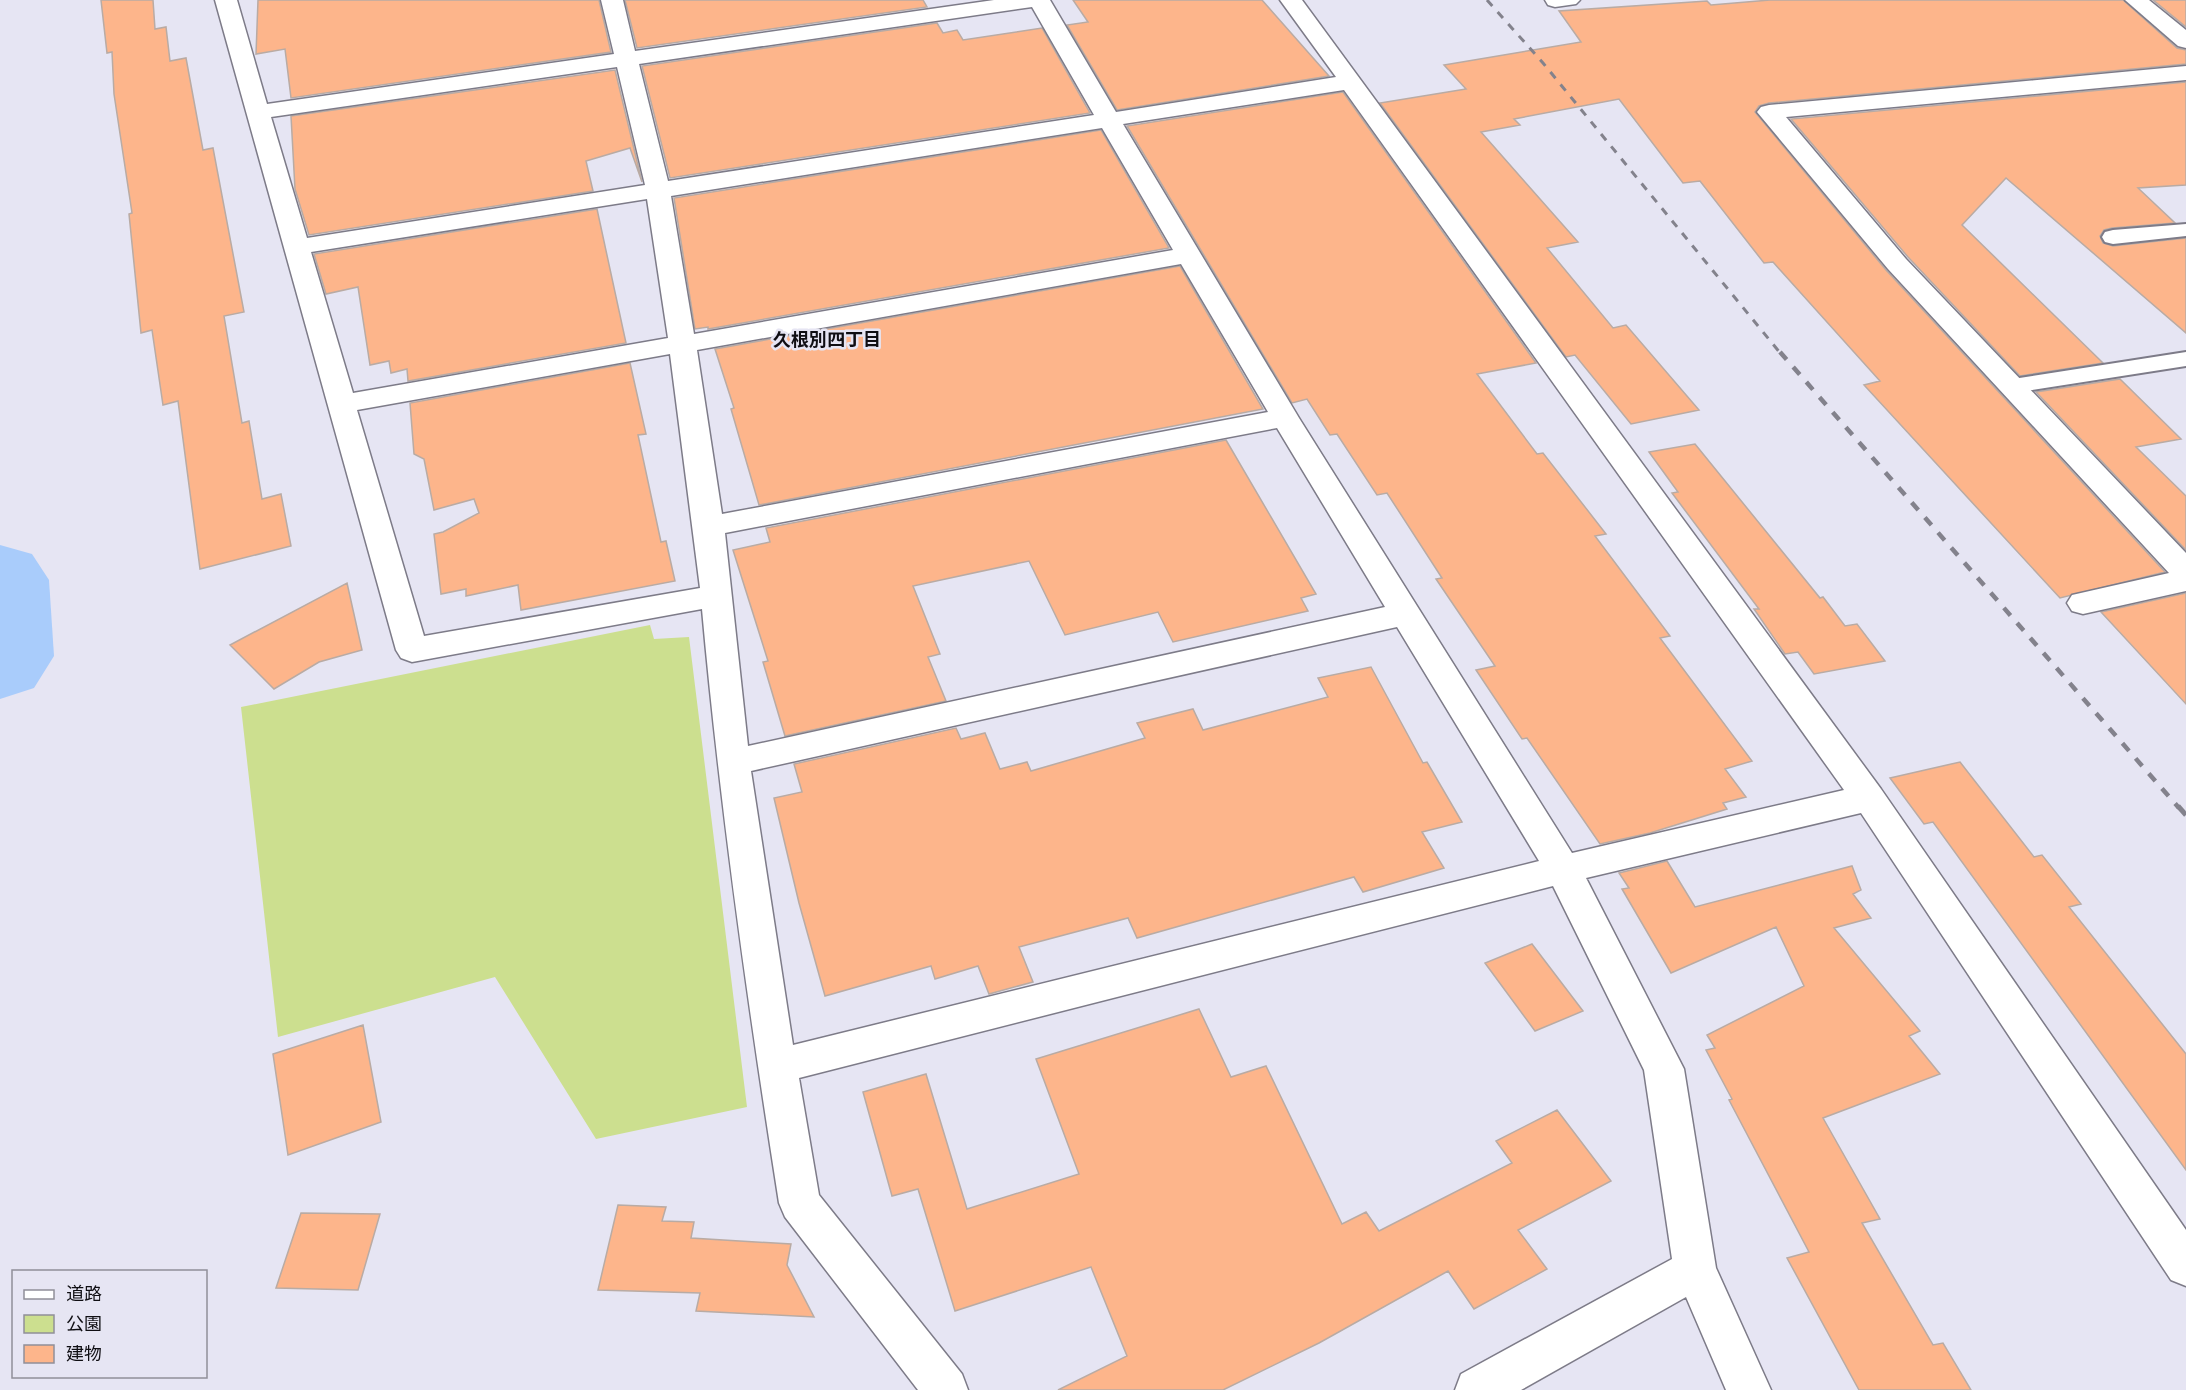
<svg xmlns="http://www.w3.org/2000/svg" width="2186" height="1390" font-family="'Source Sans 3','Noto Sans JP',sans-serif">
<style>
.green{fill:#ccdf8f}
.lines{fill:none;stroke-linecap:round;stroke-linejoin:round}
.river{fill:#a9ccfb;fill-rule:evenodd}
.building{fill:#fdb58b;stroke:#b9aba4;stroke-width:1.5}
.lane-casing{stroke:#7d7b88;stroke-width:4}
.street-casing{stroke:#7d7b88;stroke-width:3}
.secondary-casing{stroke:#7d7b88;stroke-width:3}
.lane{fill:#fff;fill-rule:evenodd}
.street{fill:#fff;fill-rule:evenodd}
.secondary{fill:#fff;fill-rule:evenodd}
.rail-far2{stroke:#83828c;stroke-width:3;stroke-dasharray:8 8;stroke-linecap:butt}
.rail-far1{stroke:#83828c;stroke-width:4.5;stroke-dasharray:10 10;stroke-linecap:butt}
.rail{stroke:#83828c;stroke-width:5;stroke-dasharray:13 13;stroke-linecap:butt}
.labels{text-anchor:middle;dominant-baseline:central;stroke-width:5;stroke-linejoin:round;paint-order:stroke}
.neighbourhood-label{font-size:18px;font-weight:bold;fill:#0f0e13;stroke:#e6e5f3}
</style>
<rect width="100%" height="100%" fill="#e6e5f3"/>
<!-- green -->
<path class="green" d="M 650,625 L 654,639 L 689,637 L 747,1107 L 596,1139 L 495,977 L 278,1037 L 241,707 Z"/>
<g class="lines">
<!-- river -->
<path class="river" d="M 0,545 L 32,554 L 49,580 L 54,656 L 34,688 L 0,699 Z"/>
</g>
<!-- building -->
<path class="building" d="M 101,0 L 153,0 L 155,29 L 166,27 L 170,61 L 186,58 L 203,150 L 213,148 L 244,312 L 224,316 L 242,423 L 249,421 L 262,499 L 281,494 L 291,546 L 200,569 L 178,401 L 163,405 L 152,330 L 141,333 L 129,214 L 132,213 L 114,94 L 112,52 L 107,53 Z
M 258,0 L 599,0 L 611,52 L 291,98 L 285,49 L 256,54 Z
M 625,0 L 923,0 L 927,7 L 637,48 Z
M 1073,0 L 1262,0 L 1329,76 L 1117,110 L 1067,25 L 1088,22 Z
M 1770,0 L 2123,0 L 2177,48 L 2186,50 L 2186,64 L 1769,103 L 1759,106 L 1755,112 L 1886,270 L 2165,572 L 2060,598 L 1864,385 L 1880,381 L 1773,262 L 1764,263 L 1700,181 L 1683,183 L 1619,99 L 1514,119 L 1520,125 L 1481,132 L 1578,242 L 1547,248 L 1613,328 L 1626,325 L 1699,410 L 1631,424 L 1575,355 L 1566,357 L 1380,103 L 1466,89 L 1444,65 L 1581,42 L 1559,11 L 1707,1 L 1711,5 Z
M 2153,0 L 2186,0 L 2186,27 Z
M 937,23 L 943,33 L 957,30 L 963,40 L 1042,28 L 1090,113 L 670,178 L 642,66 Z
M 615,70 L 642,182 L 630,148 L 586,161 L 593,191 L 309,235 L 295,189 L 291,116 Z
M 2186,82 L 2186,185 L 2138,188 L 2175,223 L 2112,228 L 2104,230 L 2100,236 L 2103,243 L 2113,246 L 2186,238 L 2186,333 L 2006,178 L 1962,225 L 2103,363 L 2020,376 L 1908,257 L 1791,119 Z
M 1343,92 L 1536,363 L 1477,374 L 1537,454 L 1543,453 L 1606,534 L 1595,536 L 1670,636 L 1660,638 L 1752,761 L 1725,769 L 1746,797 L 1723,803 L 1727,809 L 1650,833 L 1600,844 L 1527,738 L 1522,739 L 1476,670 L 1495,666 L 1436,579 L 1442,578 L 1387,493 L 1377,495 L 1337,434 L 1330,435 L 1307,399 L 1292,403 L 1127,126 Z
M 1101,130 L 1169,248 L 708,329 L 708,327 L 695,329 L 674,198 Z
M 597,209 L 626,343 L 408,381 L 407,369 L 391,373 L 389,361 L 370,365 L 358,287 L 326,294 L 314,254 Z
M 1180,266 L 1263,409 L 759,505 L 731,409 L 734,408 L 715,349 Z
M 630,363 L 646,434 L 638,435 L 661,542 L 666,541 L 675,581 L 521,610 L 518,585 L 466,596 L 466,589 L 441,594 L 434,534 L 443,532 L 479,513 L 474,499 L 434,510 L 424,459 L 414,454 L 410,403 Z
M 2120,379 L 2181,439 L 2136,447 L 2186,496 L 2186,550 L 2036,392 Z
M 1226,440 L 1316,594 L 1301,598 L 1308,611 L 1173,642 L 1158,612 L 1065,635 L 1029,561 L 913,586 L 940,654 L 928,657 L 946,701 L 785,736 L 763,662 L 768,661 L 733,550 L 770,542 L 766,528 Z
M 1695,444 L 1820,598 L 1823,597 L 1845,626 L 1857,624 L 1885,661 L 1814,674 L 1798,652 L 1785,654 L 1754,609 L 1759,609 L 1672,493 L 1678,492 L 1649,452 Z
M 347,583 L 362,650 L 319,662 L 274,689 L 230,645 Z
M 2186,593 L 2186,704 L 2101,612 Z
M 1371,667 L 1423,763 L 1427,762 L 1462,822 L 1422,832 L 1444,868 L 1363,892 L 1354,877 L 1137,938 L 1128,918 L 1019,947 L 1033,982 L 989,994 L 978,966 L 935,979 L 931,966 L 825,996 L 799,903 L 774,798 L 802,792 L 794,764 L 956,728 L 961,739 L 985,733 L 1000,769 L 1027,762 L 1031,771 L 1145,738 L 1137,723 L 1193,709 L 1203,730 L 1328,697 L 1318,678 Z
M 1960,762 L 2034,857 L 2042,855 L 2081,904 L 2069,907 L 2186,1054 L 2186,1170 L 1933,822 L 1924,824 L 1890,778 Z
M 1667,861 L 1695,907 L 1852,866 L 1861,890 L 1853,894 L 1871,918 L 1834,928 L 1920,1031 L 1909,1036 L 1940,1074 L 1823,1118 L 1880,1219 L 1862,1223 L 1933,1345 L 1943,1343 L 1971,1390 L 1859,1390 L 1787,1258 L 1809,1252 L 1729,1100 L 1732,1099 L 1706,1050 L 1715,1048 L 1707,1035 L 1804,986 L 1776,927 L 1671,973 L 1622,889 L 1629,888 L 1619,873 Z
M 1532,944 L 1583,1011 L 1535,1031 L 1485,963 Z
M 1199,1009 L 1231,1077 L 1266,1066 L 1342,1224 L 1366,1212 L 1379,1231 L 1512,1163 L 1496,1141 L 1557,1110 L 1611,1181 L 1518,1230 L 1547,1269 L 1474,1309 L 1448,1271 L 1319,1343 L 1223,1390 L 1058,1390 L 1127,1356 L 1091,1267 L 955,1311 L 918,1189 L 892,1196 L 863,1092 L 926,1074 L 967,1209 L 1079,1174 L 1036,1059 Z
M 363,1025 L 381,1122 L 288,1155 L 273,1054 Z
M 618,1205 L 666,1207 L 662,1221 L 694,1222 L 691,1238 L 791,1244 L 787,1265 L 814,1317 L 696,1311 L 700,1293 L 598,1290 Z
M 301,1213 L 380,1214 L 358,1290 L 276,1288 Z"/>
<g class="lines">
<!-- lane casing -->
<g class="lane-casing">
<path id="lane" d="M 2186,224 L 2186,236 L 2113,244 L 2105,242 L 2102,237 L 2105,232 L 2113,230 Z
M 2186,352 L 2186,366 L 2013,393 L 2005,391 L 2001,386 L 2005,381 L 2013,379 Z"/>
</g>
<!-- street casing -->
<g class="street-casing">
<path id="street" d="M 215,0 L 237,0 L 267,104 L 614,54 L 601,0 L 623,0 L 635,51 L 994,0 L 1050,0 L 1116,112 L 1336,77 L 1280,0 L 1302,0 L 1881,789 L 2186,1230 L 2186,1286 L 2171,1280 L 1861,813 L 1586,878 L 1684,1069 L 1716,1268 L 1771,1390 L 1726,1390 L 1686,1297 L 1521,1390 L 1455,1390 L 1461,1374 L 1672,1259 L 1644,1070 L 1553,886 L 799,1078 L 819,1195 L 962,1374 L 968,1390 L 918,1390 L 785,1217 L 779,1203 C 748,1006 720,808 702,609 L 412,662 L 401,658 L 396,650 ZM 1032,7 L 1094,115 L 668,181 L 639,64 ZM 617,67 L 645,185 L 307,238 L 271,117 ZM 1344,90 L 1844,790 L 1572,853 L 1299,418 L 1123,124 ZM 1102,128 L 1173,250 L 694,334 L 671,196 ZM 647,199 L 668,338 L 353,393 L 311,252 ZM 1181,264 L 1268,412 L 722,514 L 697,350 ZM 670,354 L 700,588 L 424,636 L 357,410 ZM 1277,428 L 1385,607 L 748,746 L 725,533 ZM 1397,627 L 1539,861 L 793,1045 L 751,771 Z
M 1545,0 L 1580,0 L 1576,4 L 1555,7 L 1548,5 Z
M 2186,66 L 2186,80 L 1786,117 L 1906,259 L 2186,553 L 2186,591 L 2083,614 L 2072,611 L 2067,603 L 2072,595 L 2169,573 L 1888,269 L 1757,112 L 1761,107 L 1769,105 Z"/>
</g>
<!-- secondary casing -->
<g class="secondary-casing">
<path id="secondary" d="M 2125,0 L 2149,0 L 2186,30 L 2186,48 L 2178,46 Z"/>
</g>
<!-- lane -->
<use href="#lane" class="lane"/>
<!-- street -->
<use href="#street" class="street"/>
<!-- secondary -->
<use href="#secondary" class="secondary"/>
<!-- rail-far2 -->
<path class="rail-far2" d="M 1487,0 L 1543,63 L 1781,354"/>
<!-- rail-far1 -->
<path class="rail-far1" d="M 1780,352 L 2179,808"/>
<!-- rail -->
<path class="rail" d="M 2178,806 L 2186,815"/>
</g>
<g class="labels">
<!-- neighbourhood labels -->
<g class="neighbourhood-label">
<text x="827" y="340">久根別四丁目</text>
</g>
</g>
<!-- legend -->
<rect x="12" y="1270" width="195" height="108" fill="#e6e5f3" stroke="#908f99" stroke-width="1.5"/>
<rect x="24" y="1290" width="30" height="9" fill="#ffffff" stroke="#908f99" stroke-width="1.5"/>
<text x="66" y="1300" font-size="18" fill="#0f0e13">道路</text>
<rect x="24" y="1315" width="30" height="18" fill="#ccdf8f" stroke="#908f99" stroke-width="1.5"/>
<text x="66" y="1330" font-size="18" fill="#0f0e13">公園</text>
<rect x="24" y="1345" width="30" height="18" fill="#fdb58b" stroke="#908f99" stroke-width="1.5"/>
<text x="66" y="1360" font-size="18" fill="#0f0e13">建物</text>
</svg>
